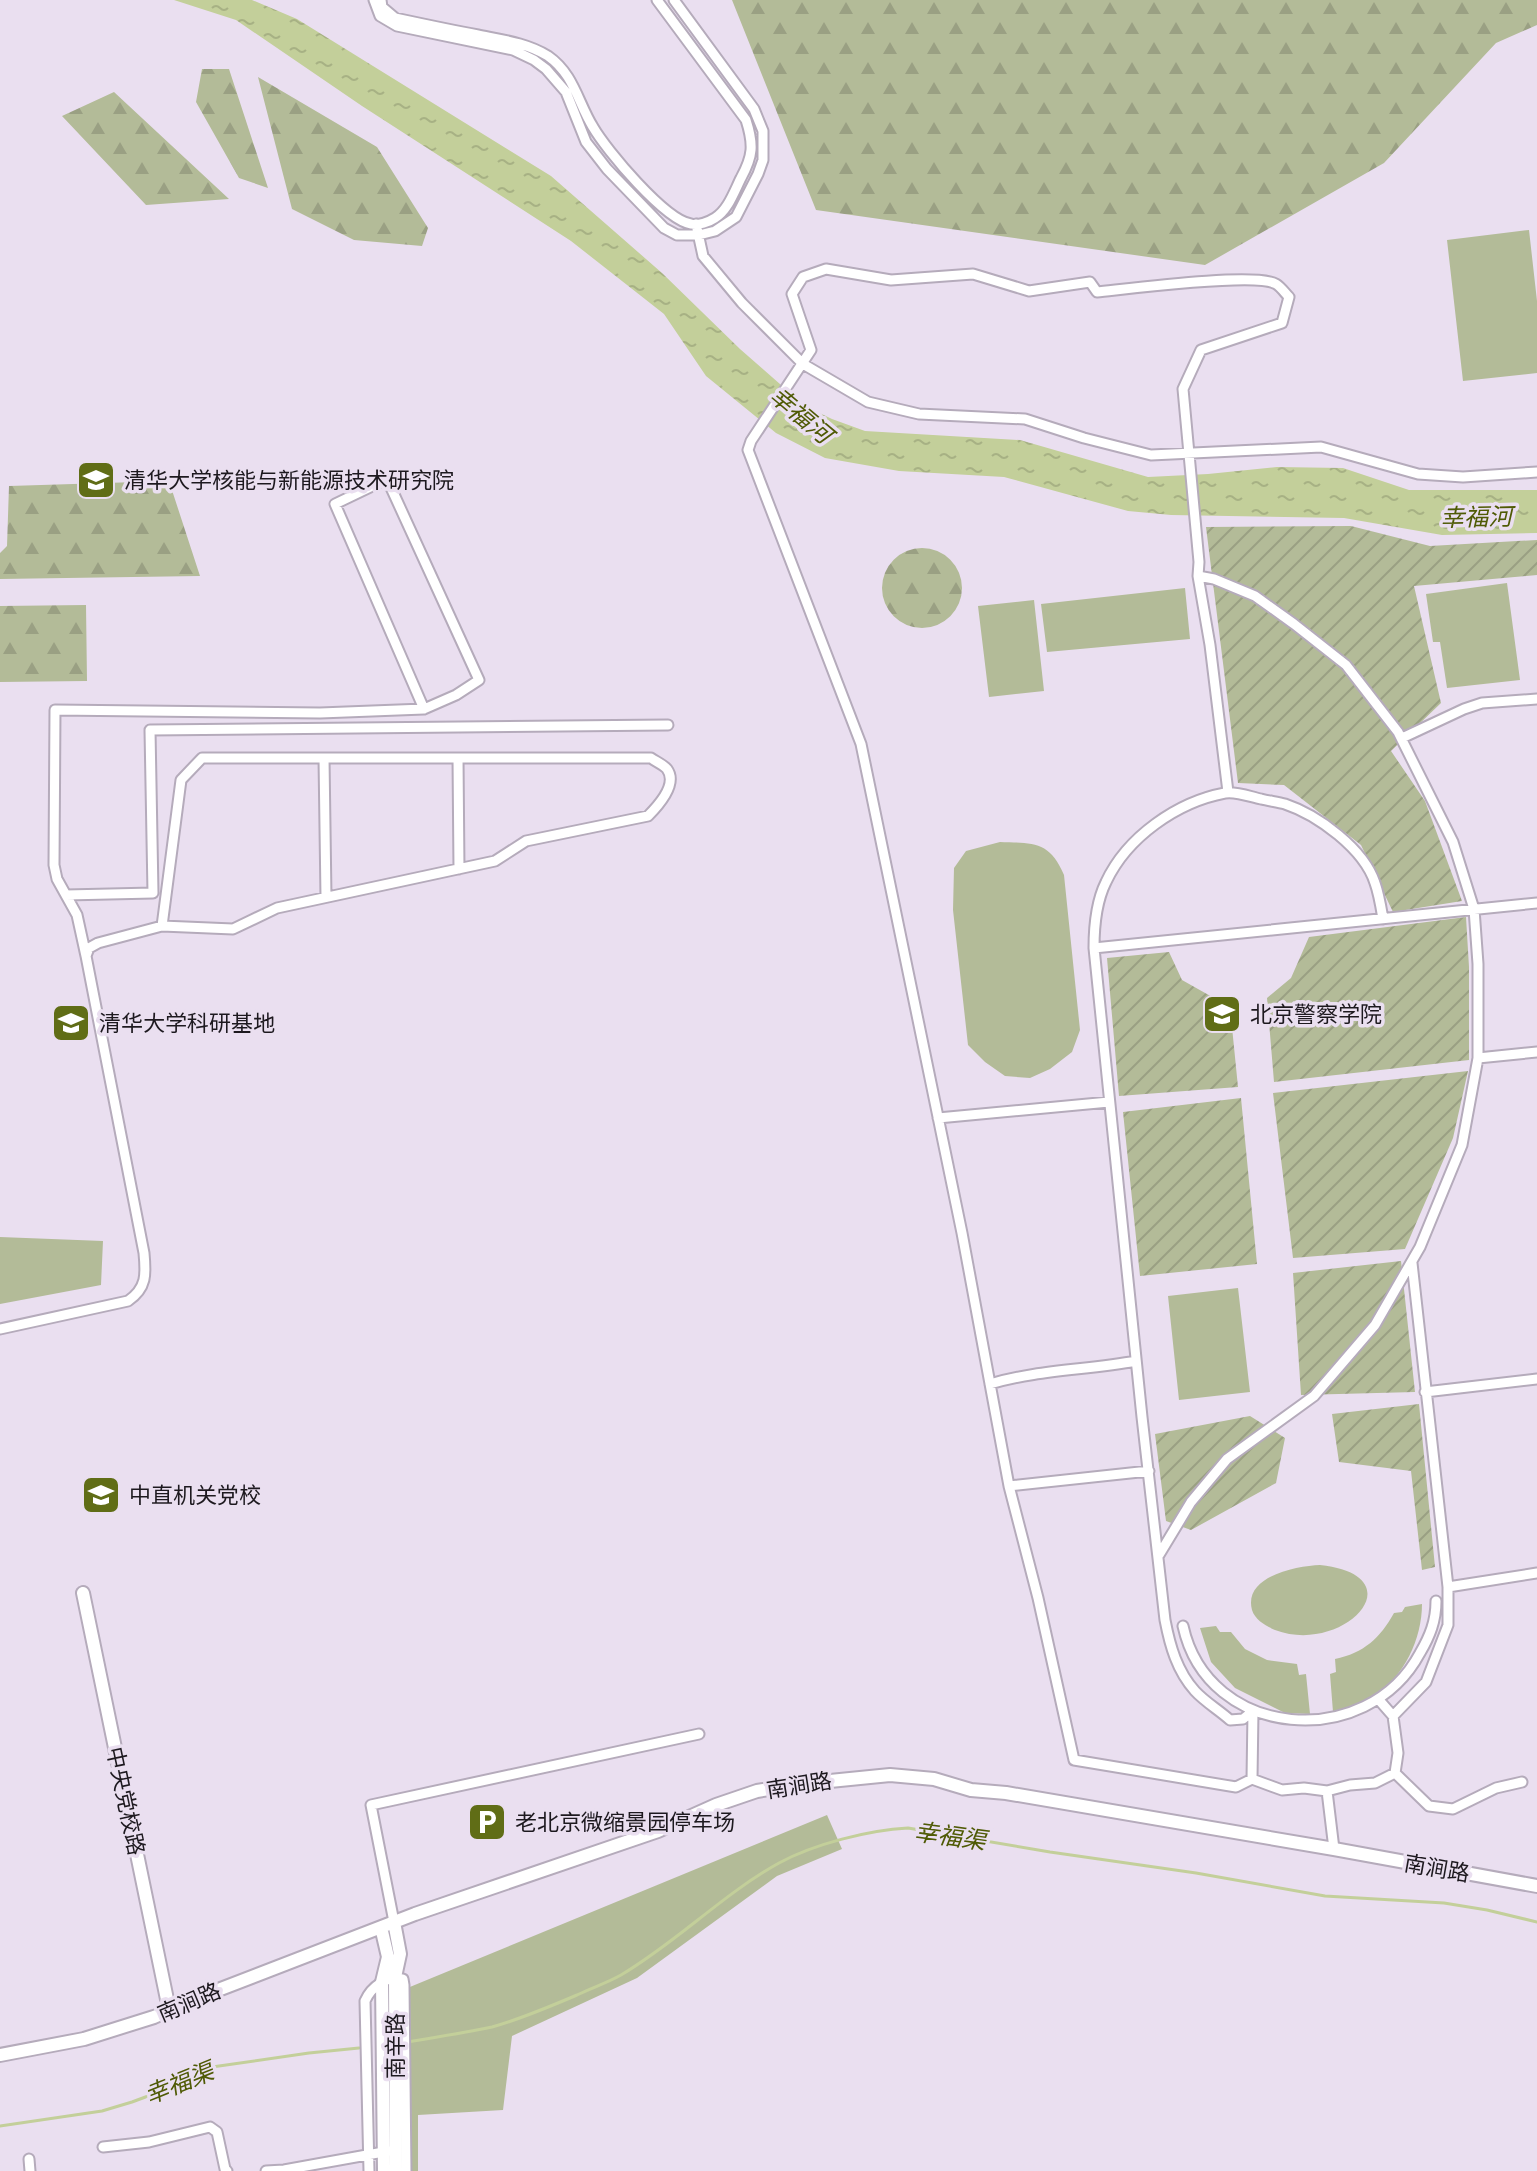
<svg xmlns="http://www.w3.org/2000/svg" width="1537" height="2171" font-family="'Asap Condensed','Noto Sans SC',sans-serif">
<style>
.green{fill:#b3bb98}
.forest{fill:url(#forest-firs)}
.garden{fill:url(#garden-furrows)}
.water{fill:url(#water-ripples)}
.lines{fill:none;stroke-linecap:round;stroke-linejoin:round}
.stream{stroke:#c3cf9a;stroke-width:3}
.street-casing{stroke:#b5abbb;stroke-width:13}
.secondary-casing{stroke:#b5abbb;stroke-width:16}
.street{stroke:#fff;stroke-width:9}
.secondary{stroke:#fff;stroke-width:12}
.labels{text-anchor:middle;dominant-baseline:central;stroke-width:7;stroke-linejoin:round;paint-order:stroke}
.poi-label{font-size:22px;fill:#1d191f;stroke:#eadff0;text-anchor:start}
.street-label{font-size:22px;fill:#1d191f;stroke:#eadff0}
.water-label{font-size:24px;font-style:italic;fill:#4f5a05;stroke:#eadff0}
</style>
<defs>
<pattern id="forest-firs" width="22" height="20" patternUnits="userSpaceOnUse" patternTransform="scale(2)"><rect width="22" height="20" fill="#b3bb98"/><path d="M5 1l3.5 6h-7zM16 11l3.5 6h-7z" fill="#9aa083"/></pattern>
<pattern id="garden-furrows" width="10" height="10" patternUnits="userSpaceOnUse" patternTransform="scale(2)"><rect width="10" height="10" fill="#b3bb98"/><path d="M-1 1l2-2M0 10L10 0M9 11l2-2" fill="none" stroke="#9aa083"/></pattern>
<pattern id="water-ripples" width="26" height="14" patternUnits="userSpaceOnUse" patternTransform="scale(2)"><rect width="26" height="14" fill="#c3cf9a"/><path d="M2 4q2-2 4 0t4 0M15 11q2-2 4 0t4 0" fill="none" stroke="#a7b184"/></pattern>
</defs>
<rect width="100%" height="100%" fill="#eadff0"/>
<!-- green -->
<path class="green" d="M 1529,230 L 1537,301 L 1537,373 L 1463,381 L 1447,240 Z
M 1507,583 L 1520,680 L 1447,688 L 1440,642 L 1433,642 L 1426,594 Z
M 1185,588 L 1190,639 L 1047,652 L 1041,604 Z
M 1034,600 L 1044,691 L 989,697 L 978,606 Z
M 1000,842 C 1033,843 1050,841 1064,875 L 1080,1030 L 1072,1052 L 1050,1069 L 1030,1078 L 1005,1076 L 985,1062 L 968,1045 L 953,910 L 954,868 L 966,851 Z
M 0,1237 L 103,1241 L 101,1285 L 0,1304 Z
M 1238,1288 L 1250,1392 L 1179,1400 L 1168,1296 Z
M 1320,1565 C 1419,1576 1343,1656 1275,1630 C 1266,1626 1255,1620 1252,1610 C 1243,1576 1297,1566 1320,1565 Z
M 1422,1604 C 1422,1639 1404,1677 1374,1696 C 1361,1704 1347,1708 1333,1712 L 1330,1674 L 1336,1672 L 1335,1659 C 1364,1653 1380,1638 1394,1613 L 1402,1612 L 1405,1607 Z
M 1216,1626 L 1220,1632 L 1231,1632 L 1245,1649 L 1267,1660 L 1297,1664 L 1299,1675 L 1306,1674 L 1310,1714 L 1285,1713 L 1235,1688 L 1211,1662 L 1200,1628 Z
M 827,1815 L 842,1849 L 777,1876 L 637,1978 L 512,2036 L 503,2110 L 418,2115 L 418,2171 L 407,2171 L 405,1989 Z"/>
<!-- forest -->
<path class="forest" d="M 732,0 L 1537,0 L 1537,25 L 1496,43 L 1384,163 L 1205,265 L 816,210 Z
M 202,69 L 229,69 L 268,188 L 239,178 L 196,102 Z
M 258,77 L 377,147 L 428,228 L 422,246 L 354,240 L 292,209 Z
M 114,92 L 229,199 L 146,205 L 62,116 Z
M 169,481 L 200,576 L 0,579 L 0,553 L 7,546 L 9,486 Z
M882 588a40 40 0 1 1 80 0a40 40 0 1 1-80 0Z
M 86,605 L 87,681 L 0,682 L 0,606 Z"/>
<!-- garden -->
<path class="garden" d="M 1351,526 L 1430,546 L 1537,540 L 1537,575 L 1414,586 L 1441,703 L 1391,751 L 1425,801 L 1462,901 L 1393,912 L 1361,845 L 1284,785 L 1238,783 L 1206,527 Z
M 1466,917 L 1469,967 L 1469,1060 L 1274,1082 L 1267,998 L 1291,978 L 1309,937 Z
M 1169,952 L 1182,980 L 1230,1007 L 1238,1087 L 1119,1096 L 1107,958 Z
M 1468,1071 L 1453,1138 L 1405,1249 L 1293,1258 L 1273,1093 Z
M 1241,1098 L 1257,1264 L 1140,1276 L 1123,1112 Z
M 1401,1261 L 1415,1392 L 1301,1395 L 1293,1273 Z
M 1419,1404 L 1435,1567 L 1422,1570 L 1411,1471 L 1339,1462 L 1332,1414 Z
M 1250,1416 L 1285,1438 L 1276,1483 L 1191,1530 L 1166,1521 L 1155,1434 Z"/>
<!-- water -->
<path class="water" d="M 174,0 L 252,0 L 297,19 L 551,176 L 662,273 L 740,349 L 805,406 L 832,419 L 865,431 L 1020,440 L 1148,477 L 1208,474 L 1277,467 L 1343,468 L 1409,490 L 1537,490 L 1537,533 L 1442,535 L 1344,518 L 1171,515 L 1128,511 L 1004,477 L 899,471 L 825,458 L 776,433 L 706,376 L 664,314 L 571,241 L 362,106 L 236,20 Z"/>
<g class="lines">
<!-- stream -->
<path class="stream" d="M 408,2042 C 436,2037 464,2033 492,2027 C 521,2019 549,2007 577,1995 C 591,1988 607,1983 621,1975 C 677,1942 723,1894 779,1863 C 814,1844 869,1830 908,1828 L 1050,1852 L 1196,1873 L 1325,1896 L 1444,1903 L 1487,1910 L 1537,1922
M 0,2126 L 102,2111 L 132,2102 L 167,2089 L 205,2068 L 309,2053 L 359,2048"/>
<!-- street casing -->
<g class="street-casing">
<path id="street" d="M 374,0 L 380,16 L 397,26 L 513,50 L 534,60 L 546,69 L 566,92 L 586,142 L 607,169 L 664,228 L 677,235 L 699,235 L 715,231 L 736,217 L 758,174 L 763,160 L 763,131 L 754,109 L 674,0
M 381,0 L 382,7 L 395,18 C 423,24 451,30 478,35 C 503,40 527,43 548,56 C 574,74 578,103 593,127 C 607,151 665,220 691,224 C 698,226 709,222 715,218 C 728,210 734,192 741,178 C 753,156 754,145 746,120 L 657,0
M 696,224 L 703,256 L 742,303 L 803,364 L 868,402 L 919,414 L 1025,419 L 1084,438 L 1151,455 L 1321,447 L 1418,474 L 1463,477 L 1537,472
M 1402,738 L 1464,709 L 1482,703 L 1537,699
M 324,758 L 326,897
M 458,758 L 459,869
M 1228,792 L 1210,645 L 1198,576 L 1199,562 L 1183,389 L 1201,350 L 1282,323 L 1289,297 C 1285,293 1281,287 1276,284 C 1256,272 1127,289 1097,292 L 1090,282 L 1029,291 L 973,274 L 891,280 L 826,269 L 803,277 L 792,294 L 811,350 L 751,441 L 748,450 L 861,744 L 962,1233 L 1009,1486 L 1038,1598 L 1074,1760 L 1236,1787 L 1252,1779
M 66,895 L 153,893 L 150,730 L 668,725
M 1094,948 L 1537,903
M 86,956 L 77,915 L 57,879 L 54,865 L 55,710 L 320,713 L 424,709 L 456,695 L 479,680 L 387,479 L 335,504 L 424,709
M 1478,1058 L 1537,1052
M 938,1118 L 1109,1102
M 0,1329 L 128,1301 C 147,1288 146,1274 144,1253 L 86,956 L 89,948 L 98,943 L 162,926 L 233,929 L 277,908 L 495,861 L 526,841 L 648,816 C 658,806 678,784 667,769 C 664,765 655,761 651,758 L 202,758 L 181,780 L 162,926
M 990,1384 C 1036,1370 1088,1370 1136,1361
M 1425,1392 L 1537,1379
M 1009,1486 L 1149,1471
M 1159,1555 L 1191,1502 L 1227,1459 L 1314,1396 L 1375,1325 L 1420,1247 L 1462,1145 L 1478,1058 L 1478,964 L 1474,909 L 1453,842 L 1398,732 L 1346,665 L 1294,624 L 1255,596 L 1214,579 L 1198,576
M 1448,1587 L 1537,1573
M 1183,1626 C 1208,1740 1367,1752 1420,1653 C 1430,1636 1436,1621 1436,1601
M 1253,1711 L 1243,1719 L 1230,1720 C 1219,1710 1205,1702 1195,1691 C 1177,1671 1170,1646 1165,1620 L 1142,1417 L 1094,948 C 1094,926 1096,902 1106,882 C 1127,837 1177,802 1225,793 C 1236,791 1251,797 1261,799 C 1269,801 1278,802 1285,804 C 1318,815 1364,849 1375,883 C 1379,894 1381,907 1383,919
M 1253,1711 L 1252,1779 L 1282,1790 L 1304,1788 L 1327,1791 L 1350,1785 L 1375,1783 L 1395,1773 L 1398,1753 L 1393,1716 L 1379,1700
M 1393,1716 L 1426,1682 L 1448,1625 L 1448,1587 L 1412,1263
M 1395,1773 L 1429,1806 L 1453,1809 L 1496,1788 L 1522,1782
M 1327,1791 L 1334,1849
M 394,1922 L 371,1805 L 699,1734
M 103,2147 L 149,2142 L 210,2127 L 217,2132 L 225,2169 L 227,2171
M 29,2159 L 30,2171
M 266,2171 L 284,2170 L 389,2151
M 369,2171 L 365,2001 C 371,1987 387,1975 403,1979 L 404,1985 L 406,2171"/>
</g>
<!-- secondary casing -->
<g class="secondary-casing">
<path id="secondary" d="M 83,1593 L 169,2009
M 394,1922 L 400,1954 L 395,1977 L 396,2171
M 381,1927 L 388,1957 L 382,1982 L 384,2171
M 0,2055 L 84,2039 L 154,2017 L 205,1995 L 415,1914 L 658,1831 L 716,1805 L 757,1791 L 800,1784 L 890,1775 L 934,1779 L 971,1790 L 1006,1793 L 1334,1849 L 1537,1886"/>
</g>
<!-- street -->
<use href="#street" class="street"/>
<!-- secondary -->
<use href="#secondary" class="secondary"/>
</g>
<!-- icons -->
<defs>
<g id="university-square" transform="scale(2)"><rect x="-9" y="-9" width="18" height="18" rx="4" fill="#606d16" stroke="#eadff0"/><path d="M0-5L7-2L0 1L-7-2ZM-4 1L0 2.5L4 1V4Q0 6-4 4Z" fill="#fff"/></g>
<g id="parking-square" transform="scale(2)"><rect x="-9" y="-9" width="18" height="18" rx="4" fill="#606d16" stroke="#eadff0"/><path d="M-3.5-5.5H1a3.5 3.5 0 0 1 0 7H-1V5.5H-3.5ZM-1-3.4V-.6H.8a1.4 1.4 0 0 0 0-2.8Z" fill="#fff"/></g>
</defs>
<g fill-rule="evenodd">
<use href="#university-square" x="96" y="480"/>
<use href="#university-square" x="1222" y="1014"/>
<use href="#university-square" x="71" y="1023"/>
<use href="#university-square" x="101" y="1495"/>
<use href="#parking-square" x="487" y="1822"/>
</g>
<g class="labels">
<!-- poi labels -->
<g class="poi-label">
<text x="124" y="480">清华大学核能与新能源技术研究院</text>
<text x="1250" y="1014">北京警察学院</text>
<text x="99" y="1023">清华大学科研基地</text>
<text x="129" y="1495">中直机关党校</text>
<text x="515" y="1822">老北京微缩景园停车场</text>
</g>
<!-- street labels -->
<g class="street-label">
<text transform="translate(799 1785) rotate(-9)">南涧路</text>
<text transform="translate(126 1801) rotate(78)">中央党校路</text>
<text transform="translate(1437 1868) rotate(10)">南涧路</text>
<text transform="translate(189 2002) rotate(-23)">南涧路</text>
<text transform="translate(395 2046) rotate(-90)">南辛路</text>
</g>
<!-- water labels -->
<g class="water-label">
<text transform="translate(801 415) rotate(40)">幸福河</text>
<text transform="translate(1476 517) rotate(-1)">幸福河</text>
<text transform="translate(950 1836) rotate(8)">幸福渠</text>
<text transform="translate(179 2083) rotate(-22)">幸福渠</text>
</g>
</g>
</svg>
